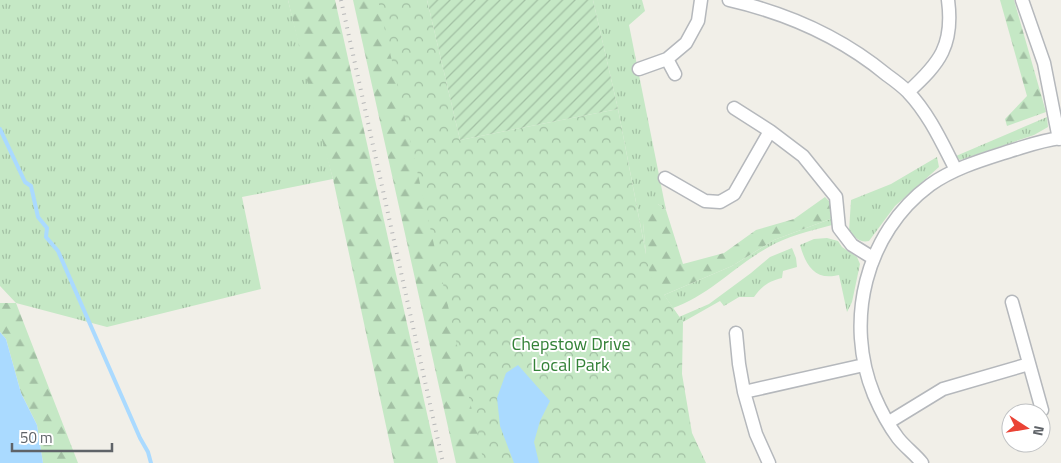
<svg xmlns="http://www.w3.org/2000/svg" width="1061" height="463" font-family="'Titillium Web',sans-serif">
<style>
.grass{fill:url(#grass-tufts)}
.forest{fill:url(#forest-firs)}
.park{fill:url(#park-crowns)}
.garden{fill:url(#garden-furrows)}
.water{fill:#aadaff}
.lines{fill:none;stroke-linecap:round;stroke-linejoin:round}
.stream{stroke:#aadaff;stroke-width:4}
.street-casing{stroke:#b5b8bc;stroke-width:15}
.street{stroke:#fff;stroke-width:12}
.rail{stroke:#b6b7b8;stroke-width:4;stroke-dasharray:1 6;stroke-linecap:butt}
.labels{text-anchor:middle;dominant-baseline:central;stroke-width:4;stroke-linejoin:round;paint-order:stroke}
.park-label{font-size:18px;fill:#348238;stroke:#fff}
</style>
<defs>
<pattern id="grass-tufts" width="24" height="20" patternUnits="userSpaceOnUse" patternTransform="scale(1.25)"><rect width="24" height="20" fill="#c5e8c5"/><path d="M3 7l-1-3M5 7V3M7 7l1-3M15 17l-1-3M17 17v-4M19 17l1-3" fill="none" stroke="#a3c0a4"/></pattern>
<pattern id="forest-firs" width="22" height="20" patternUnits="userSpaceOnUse" patternTransform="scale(1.25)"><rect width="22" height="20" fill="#c5e8c5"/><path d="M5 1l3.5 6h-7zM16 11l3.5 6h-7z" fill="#a3c0a4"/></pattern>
<pattern id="park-crowns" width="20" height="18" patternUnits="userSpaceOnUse" patternTransform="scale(1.25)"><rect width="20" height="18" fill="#c5e8c5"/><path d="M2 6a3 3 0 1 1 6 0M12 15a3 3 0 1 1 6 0" fill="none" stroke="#a3c0a4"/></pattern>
<pattern id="garden-furrows" width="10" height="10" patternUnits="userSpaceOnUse" patternTransform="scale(1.25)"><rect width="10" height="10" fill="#c5e8c5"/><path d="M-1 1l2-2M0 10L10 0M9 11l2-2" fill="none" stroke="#a3c0a4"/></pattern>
</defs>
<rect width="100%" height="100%" fill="#f1efe8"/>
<!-- grass -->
<path class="grass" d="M 0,0 L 288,0 L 333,179 L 242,197 L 261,289 L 107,327 L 16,303 L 0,286 Z
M 593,0 L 642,0 L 645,11 L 629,25 L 666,210 L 658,204 L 643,223 L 646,254 L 618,109 Z
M 1047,117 L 1048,127 L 1034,135 L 960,160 L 956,156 Z
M 937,157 L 939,167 L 895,206 L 869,241 C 859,243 855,237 849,231 L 851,200 L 891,184 Z
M 833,218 L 832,225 C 810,231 787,236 767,248 C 735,266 708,296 673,308 L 664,295 L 732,266 L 774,240 Z
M 827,238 L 838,241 L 842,247 L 857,257 L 860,264 L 852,302 L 847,312 L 839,275 C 815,281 806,266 800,245 L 814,239 Z
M 792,248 L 796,258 L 797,267 L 783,271 L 782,278 C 769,281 762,286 754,297 L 739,297 L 724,306 L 720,301 L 683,322 L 679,317 L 709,304 L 751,273 L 770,257 Z"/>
<!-- forest -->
<path class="forest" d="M 288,0 L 335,0 L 438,463 L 394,463 L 333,179 L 317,122 Z
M 353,0 L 384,0 L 430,176 L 646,254 L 643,223 L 646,206 L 658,204 L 666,210 L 683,264 L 724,253 L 756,230 L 794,219 L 825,197 L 832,204 L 833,218 L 774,240 L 732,266 L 664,295 L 679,317 L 514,463 L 456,463 Z
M 1000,0 L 1014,0 L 1046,112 L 1007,126 L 1005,119 L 1027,96 Z
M 0,303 L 16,303 L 78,463 L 43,463 L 37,425 L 21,393 L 6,339 L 0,332 Z"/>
<!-- park -->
<path class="park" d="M 378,0 L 427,0 L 460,140 L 618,109 L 650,275 L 683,322 L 682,374 L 692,433 L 706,463 L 484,463 Z"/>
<!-- garden -->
<path class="garden" d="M 427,0 L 593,0 L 618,109 L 460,140 Z"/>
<!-- water -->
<path class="water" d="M 0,332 L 6,339 L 21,393 L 37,425 L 43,463 L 0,463 Z
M 518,365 L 550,401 L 540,421 L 534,442 L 539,463 L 514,463 L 500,426 L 497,398 L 506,373 Z"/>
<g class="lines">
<!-- stream -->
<path class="stream" d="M 0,129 L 25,182 L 31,186 L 38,217 L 47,228 L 46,237 L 58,251 L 140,438 L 148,452 L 151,463"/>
<!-- street casing -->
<g class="street-casing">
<path id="street" d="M 729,0 C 786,13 841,37 887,75 C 894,80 902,86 908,92 C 929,114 942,143 956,170
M 1022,0 L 1044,63 L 1059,139
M 667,59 L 675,74
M 639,69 L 667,59 L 686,43 L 698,21 L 701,0
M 908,92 C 940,63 954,45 948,0
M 734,108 L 770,131 L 803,156 L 836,197 L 839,228 L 852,245 L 873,258
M 665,178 L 705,201 L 720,202 L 734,194 L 770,131
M 1012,302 L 1042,410
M 736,333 L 739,364 L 744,392
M 889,422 L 943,389 L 1029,364
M 769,463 L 756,434 L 744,392 L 864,365
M 922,463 C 915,454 905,447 898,438 C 889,426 880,409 874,395 C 844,322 865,233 930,185 C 954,168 982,160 1010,151 C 1027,146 1043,140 1061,138"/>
</g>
<!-- street -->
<use href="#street" class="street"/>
<!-- rail -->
<path class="rail" d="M 341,0 L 443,463"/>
</g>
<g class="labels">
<!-- park labels -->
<g class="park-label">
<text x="571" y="343">Chepstow Drive<tspan x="571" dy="21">Local Park</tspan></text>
</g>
</g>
<!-- north arrow -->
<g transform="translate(1026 428) rotate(102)"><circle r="24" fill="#ffffff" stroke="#bfc1c3"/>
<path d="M0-4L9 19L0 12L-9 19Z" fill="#ea4335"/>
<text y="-8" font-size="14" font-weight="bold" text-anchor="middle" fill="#5f6368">N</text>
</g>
<!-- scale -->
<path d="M12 443v8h100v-8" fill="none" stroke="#5f6368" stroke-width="2.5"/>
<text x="20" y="443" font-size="15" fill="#5f6368" stroke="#ffffff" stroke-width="4" paint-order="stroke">50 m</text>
</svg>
